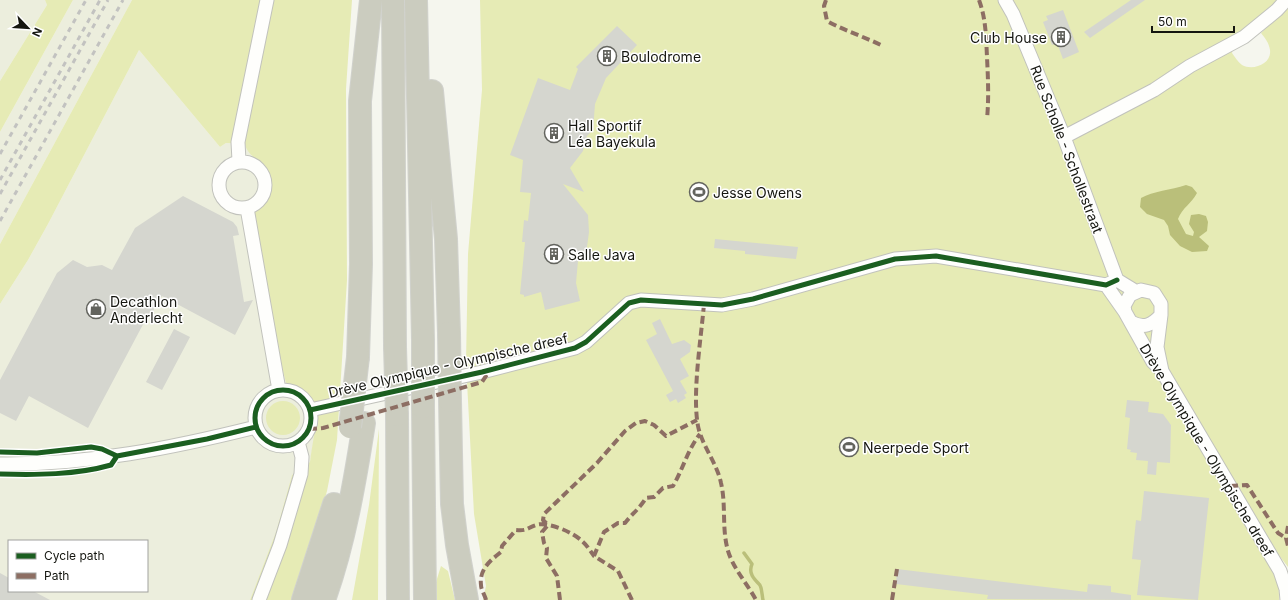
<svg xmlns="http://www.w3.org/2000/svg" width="1288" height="600" font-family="Inter,sans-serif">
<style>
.built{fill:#eceedd;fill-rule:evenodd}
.green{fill:#e6ebb5}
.water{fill:#babf7a}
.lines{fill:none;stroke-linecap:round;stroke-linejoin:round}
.stream{stroke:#babf7a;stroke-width:3.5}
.building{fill:#d5d6cf}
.street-casing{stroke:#c1c2bc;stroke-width:15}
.highway-casing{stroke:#d1d2cd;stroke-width:24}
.street{stroke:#fefefc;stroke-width:13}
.highway{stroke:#cbccbf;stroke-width:22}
.rail{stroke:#c2c2c0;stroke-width:3;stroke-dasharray:5 5;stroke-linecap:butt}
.highway-bridge-casing{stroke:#d1d2cd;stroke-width:24;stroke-linecap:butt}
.highway-bridge{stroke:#cbccbf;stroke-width:22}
.quiet{stroke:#8d6e63;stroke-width:4;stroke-dasharray:8 4;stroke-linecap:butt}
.cycleway-casing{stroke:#fff;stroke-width:8}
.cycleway{stroke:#1b5e20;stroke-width:5}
.labels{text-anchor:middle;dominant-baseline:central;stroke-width:3;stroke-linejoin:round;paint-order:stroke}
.poi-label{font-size:14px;fill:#151610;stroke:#fff;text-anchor:start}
.street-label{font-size:14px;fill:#151610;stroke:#fff}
</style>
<rect width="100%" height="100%" fill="#f5f6ee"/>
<!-- built -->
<path class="built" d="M 0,0 L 45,0 L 47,5 L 0,81 Z
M 73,0 L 132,0 L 0,244 L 0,132 Z
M 139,50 L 220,147 L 226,143 L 245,144 L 252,156 L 263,166 L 270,179 L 268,192 L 263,202 L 252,212 L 286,383 L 305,393 L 313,404 L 317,422 L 310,462 L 292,475 L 276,532 L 250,600 L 0,600 L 0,304 L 28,260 L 48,224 ZM 9,541 L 147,541 L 147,591 L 9,591 Z"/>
<!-- green -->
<path class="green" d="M 45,0 L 73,0 L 0,132 L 0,81 L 47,5 Z
M 132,0 L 352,0 L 346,89 L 347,280 L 337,440 L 327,491 L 312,543 L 292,600 L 250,600 L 276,532 L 292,475 L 310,462 C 314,426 328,401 286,383 L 277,347 L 252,212 C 266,199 277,182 262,165 C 256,158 247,154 245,144 L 226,143 L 220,147 L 139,50 L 48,224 L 28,260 L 0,304 L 0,244 Z
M 480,0 L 1280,0 L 1235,37 L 1232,53 C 1235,57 1238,62 1242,65 C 1253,71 1272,64 1270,50 C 1269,43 1265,38 1261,33 L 1288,7 L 1288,567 L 1278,554 L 1279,600 L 483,600 L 486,586 L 474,514 L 466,363 L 468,254 L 482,90 Z
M266 418a17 17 0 1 1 34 0a17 17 0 1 1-34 0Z
M 379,429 L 378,600 L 352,600 L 369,505 Z
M 441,566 L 448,571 L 455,600 L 436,600 L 436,582 Z"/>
<!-- water -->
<path class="water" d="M 1186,185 L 1192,187 L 1197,193 C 1192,203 1182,208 1178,219 L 1186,234 L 1193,236 L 1194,232 L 1189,224 L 1191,215 L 1199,214 L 1206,216 L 1208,222 L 1207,231 L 1199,237 L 1209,246 L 1207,251 L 1192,252 L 1180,246 L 1170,235 L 1168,226 L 1164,220 L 1147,214 L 1140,207 L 1141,198 C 1153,191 1171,190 1186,185 Z"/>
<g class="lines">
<!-- stream -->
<path class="stream" d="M 744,553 L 752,564 C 748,573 754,579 759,584 C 762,586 762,596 763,600"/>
</g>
<!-- building -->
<path class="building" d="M 1131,0 L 1145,0 L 1090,38 L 1084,32 Z
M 1063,10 L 1079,52 L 1063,59 L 1057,43 L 1052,45 L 1043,22 L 1048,20 L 1046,16 Z
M 617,26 L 637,45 L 606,78 L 595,104 L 593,130 L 587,136 L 583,151 L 570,168 L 584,192 L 563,184 L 588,215 L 589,232 L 587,247 L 581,261 L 578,261 L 576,283 L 580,301 L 545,310 L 541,292 L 524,297 L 524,295 L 520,294 L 525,242 L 522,242 L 524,220 L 528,221 L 531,193 L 520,192 L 523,160 L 510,155 L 538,78 L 570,90 L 578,69 L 576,67 Z
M 183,196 L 233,222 L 237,227 L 239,235 L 233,236 L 244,302 L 253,300 L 235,335 L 162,296 L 150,316 L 148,315 L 88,428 L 29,396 L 16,421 L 0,413 L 0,380 L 57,273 L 73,260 L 87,267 L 102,265 L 112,270 L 135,228 Z
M 715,239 L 798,247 L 796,259 L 745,254 L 745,251 L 714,248 Z
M 660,319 L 672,344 L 684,340 L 691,345 L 690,352 L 680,359 L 689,376 L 680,381 L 687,393 L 684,395 L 686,398 L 678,403 L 676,399 L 670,402 L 666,395 L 673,391 L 646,340 L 657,334 L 652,323 Z
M 174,329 L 190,337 L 162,390 L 146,382 Z
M 1127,400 L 1149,402 L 1148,412 L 1163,414 L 1171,425 L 1170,463 L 1157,462 L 1156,475 L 1147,474 L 1148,461 L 1136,460 L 1137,453 L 1130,452 L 1131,450 L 1127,449 L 1130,418 L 1125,417 Z
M 1144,491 L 1209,498 L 1198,600 L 1137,595 L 1141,560 L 1132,559 L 1136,520 L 1141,521 Z
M 897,569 L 1087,592 L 1088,584 L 1111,586 L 1111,592 L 1131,595 L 1131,600 L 987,599 L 988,595 L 896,584 Z
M 0,573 L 9,578 L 9,591 L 33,591 L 50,600 L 0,600 Z"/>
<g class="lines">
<!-- street casing -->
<g class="street-casing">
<path id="street" d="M 1005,0 L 1013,14 L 1064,137 L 1117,280 L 1135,291
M 1064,137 L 1154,90 L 1190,66 L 1244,37 L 1277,10 L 1286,0
M 239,161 L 238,142 L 267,0
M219 185a23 23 0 1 1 46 0a23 23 0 1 1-46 0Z
M 247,208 L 279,390
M 1106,285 L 1125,312
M 1161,315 L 1157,347 L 1162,371
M 1131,322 C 1144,329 1152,325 1161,315 L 1161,304 L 1154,293 L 1141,290 L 1130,295 L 1124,306 L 1125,312 L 1153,362 L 1162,371 L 1280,571 L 1286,589 L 1287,600
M255 418a28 28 0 1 1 56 0a28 28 0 1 1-56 0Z
M 310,410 L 482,372 L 575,348 L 586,342 L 629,303 L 641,300 L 722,305 L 753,299 L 895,259 L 936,256 L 1106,285 L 1117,280
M 0,464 C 87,465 172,448 256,427
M 259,600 L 280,545 L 301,474 L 302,457 L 298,442"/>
</g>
<!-- highway casing -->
<g class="highway-casing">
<path id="highway" d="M 393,0 L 395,347
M 416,0 L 423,340
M 432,91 L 446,239 L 449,333
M 358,357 L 361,264 L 360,101 L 371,0
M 450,401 L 452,504 L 457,545 L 467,600
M 423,407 L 425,600
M 397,415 L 398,600
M 303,600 L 334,504
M 324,600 C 344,545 355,481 364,423"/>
</g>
<!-- street -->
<use href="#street" class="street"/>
<!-- highway -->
<use href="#highway" class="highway"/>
<!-- rail -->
<path class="rail" d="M 0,154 L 86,0
M 0,180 L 100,0
M 0,194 L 108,0
M 0,221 L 123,0"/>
<!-- highway-bridge casing -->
<g class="highway-bridge-casing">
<path id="highway-bridge" d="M 449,333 L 450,401
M 423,340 L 423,407
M 395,347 L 397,415
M 350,427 L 358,357"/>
</g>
<!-- highway-bridge -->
<use href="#highway-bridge" class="highway-bridge"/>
<!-- quiet -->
<path class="quiet" d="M 826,0 L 824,6 L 827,21 C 845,31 865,37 883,46
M 979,0 C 986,19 986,37 987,57 C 988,78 989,98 987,119
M 704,304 C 701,339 692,394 698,426 C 702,446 717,463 721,483 C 726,504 722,526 727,547 C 731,566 747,583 756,600
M 309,429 L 323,428 L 482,382 L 490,370
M 1230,486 L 1247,485 L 1278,533 L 1286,538
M 1288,526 L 1286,538 L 1288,546
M 486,600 C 485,595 481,590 481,585 C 479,569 491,560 501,552 L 502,546 L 516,530 C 528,531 527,528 536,525 C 548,521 574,533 582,541 C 587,545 590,551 594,556
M 560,600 L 557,576 L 546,558 L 547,548 L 544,543 L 542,532 L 548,525 L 543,520 L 544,514 L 597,463 L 625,431 L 636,423 L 645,421 L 654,425 L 666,436 L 697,420
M 632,600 L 618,571 L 594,556 L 604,532 L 618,523 L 625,523 C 632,514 640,508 646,498 L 654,497 L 663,488 L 673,486 C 683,469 688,449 700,434
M 892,600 L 897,569"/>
<!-- cycleway casing -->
<g class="cycleway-casing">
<path id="cycleway" d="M255 418a28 28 0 1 1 56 0a28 28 0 1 1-56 0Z
M 310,410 L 482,372 L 575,348 L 586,342 L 629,303 L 641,300 L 722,305 L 753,299 L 895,259 L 936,256 L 1106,285 L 1117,280
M 0,452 L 37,453 L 91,447 L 102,449 L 117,456 L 207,439 L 256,427
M 0,474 C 36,475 76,475 111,465 L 117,456"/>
</g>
<!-- cycleway -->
<use href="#cycleway" class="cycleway"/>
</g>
<!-- icons -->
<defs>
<g id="building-ring" transform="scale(1)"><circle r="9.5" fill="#fff" stroke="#63645e" stroke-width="1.5"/><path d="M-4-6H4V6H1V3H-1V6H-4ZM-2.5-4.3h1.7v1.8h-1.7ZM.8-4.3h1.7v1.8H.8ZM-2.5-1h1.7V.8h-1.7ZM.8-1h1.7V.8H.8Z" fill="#63645e"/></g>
<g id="stadium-ring" transform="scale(1)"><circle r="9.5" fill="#fff" stroke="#63645e" stroke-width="1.5"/><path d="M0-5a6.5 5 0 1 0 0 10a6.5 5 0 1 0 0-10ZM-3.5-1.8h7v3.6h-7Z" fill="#63645e"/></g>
<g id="shop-ring" transform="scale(1)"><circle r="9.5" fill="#fff" stroke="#63645e" stroke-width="1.5"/><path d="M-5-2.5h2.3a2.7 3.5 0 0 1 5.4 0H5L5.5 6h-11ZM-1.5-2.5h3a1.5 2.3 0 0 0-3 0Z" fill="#63645e"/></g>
</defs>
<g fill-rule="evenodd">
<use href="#building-ring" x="1061" y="37"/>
<use href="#building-ring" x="607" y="56"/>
<use href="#building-ring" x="554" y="133"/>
<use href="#stadium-ring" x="699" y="192"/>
<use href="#building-ring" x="554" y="254"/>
<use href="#shop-ring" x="96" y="309"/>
<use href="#stadium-ring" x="849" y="447"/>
</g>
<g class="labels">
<!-- poi labels -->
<g class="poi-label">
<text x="1047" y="37" text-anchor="end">Club House</text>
<text x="621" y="56">Boulodrome</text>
<text x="568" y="125">Hall Sportif<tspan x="568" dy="16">Léa Bayekula</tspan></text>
<text x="713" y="192">Jesse Owens</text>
<text x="568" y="254">Salle Java</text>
<text x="110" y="301">Decathlon<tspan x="110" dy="16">Anderlecht</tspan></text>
<text x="863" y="447">Neerpede Sport</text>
</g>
<!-- street labels -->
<g class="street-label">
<text transform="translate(1067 149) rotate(69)">Rue Scholle - Schollestraat</text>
<text transform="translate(448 365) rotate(-13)">Drève Olympique - Olympische dreef</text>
<text transform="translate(1207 450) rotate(59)">Drève Olympique - Olympische dreef</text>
</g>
</g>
<!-- legend -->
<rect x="8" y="540" width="140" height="52" fill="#ffffff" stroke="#a1a29f"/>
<rect x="16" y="553" width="20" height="6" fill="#1b5e20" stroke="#a1a29f"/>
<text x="44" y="560" font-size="12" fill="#151610">Cycle path</text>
<rect x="16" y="573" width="20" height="6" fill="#8d6e63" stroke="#a1a29f"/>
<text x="44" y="580" font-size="12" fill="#151610">Path</text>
<!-- north arrow -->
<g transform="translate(28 28) rotate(115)" stroke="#ffffff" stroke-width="3" paint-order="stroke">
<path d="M0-3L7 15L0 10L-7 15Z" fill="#151610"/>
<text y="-6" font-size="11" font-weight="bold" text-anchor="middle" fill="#151610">N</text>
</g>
<!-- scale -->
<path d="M1152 26v6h82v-6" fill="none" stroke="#151610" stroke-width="2"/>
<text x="1158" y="26" font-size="12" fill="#151610" stroke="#ffffff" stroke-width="3" paint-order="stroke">50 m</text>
</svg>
